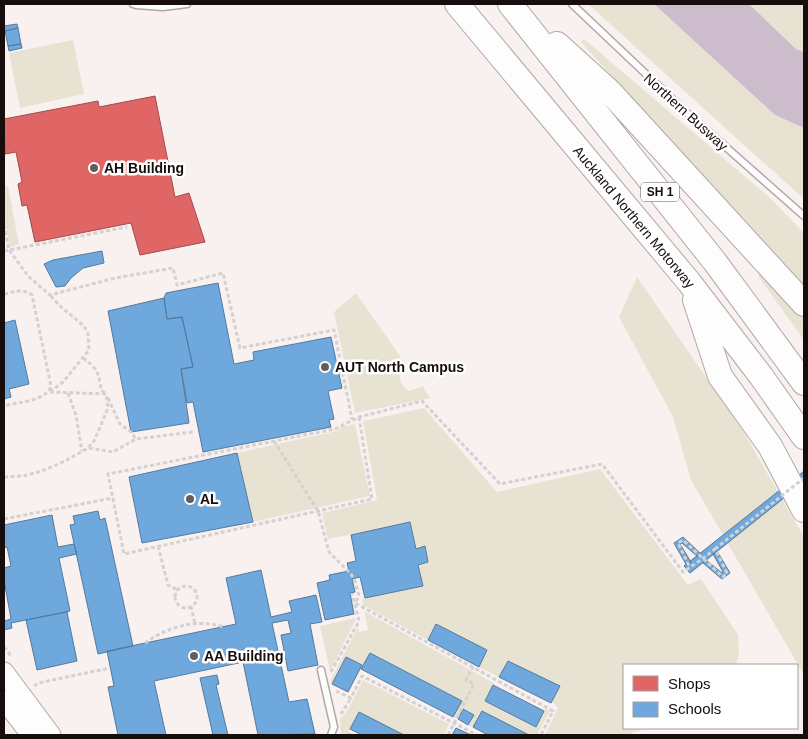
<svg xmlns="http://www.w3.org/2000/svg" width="808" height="739" font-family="Helvetica,sans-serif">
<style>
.green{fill:#e8e2d3}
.water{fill:#cdbccc}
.shops{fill:#e06666;stroke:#a34b4b}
.schools{fill:#6fa8dc;stroke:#547a9e}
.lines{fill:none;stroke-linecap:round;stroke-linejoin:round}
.service-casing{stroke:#b0a8a6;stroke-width:9}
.secondary-casing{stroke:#b0a8a6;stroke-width:21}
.motorway-casing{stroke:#b0a8a6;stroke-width:26}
.path{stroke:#d3d1d1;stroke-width:3;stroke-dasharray:4 2.5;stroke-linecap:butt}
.service{stroke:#fefdfd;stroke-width:6}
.secondary{stroke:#fefdfd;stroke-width:19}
.motorway{stroke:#fefdfd;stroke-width:24}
.path-bridge{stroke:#d3d1d1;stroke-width:3;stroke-dasharray:4 2.5;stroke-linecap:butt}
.poi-dot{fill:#655d5c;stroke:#fff;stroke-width:2}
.labels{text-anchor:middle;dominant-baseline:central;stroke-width:5;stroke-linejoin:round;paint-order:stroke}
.shield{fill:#fff;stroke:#5c5655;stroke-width:1}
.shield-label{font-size:12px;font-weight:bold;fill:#160d0c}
.street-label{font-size:14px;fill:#160d0c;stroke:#fff}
.poi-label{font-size:14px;font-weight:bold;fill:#160d0c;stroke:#fff;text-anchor:start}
</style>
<rect width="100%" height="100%" fill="#f8f1f0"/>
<!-- green -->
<path class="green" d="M 588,4 L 654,4 L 775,115 L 804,128 L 804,199 Z
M 749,4 L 804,4 L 804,52 L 796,49 Z
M 584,39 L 769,197 L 804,233 L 804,289 L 581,42 Z
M 73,40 L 84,94 L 20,108 L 9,53 Z
M 4,186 L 8,186 L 19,244 L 10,247 L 4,217 Z
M 765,270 L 804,313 L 804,340 L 758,276 Z
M 637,277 L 743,431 L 804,537 L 804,675 L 691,480 L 673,417 L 619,317 Z
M 356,293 L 398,353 L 406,367 L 406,370 L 400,375 C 399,382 404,387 409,391 L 423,386 L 430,398 L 355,413 L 334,312 Z
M 424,408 L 497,492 L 600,469 L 688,585 L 701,579 L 738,635 L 739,653 L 736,665 L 624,665 L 624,728 L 647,728 C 642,731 635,730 629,735 L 545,735 L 558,708 L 552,701 L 559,686 L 508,661 L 499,677 L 479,667 L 487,650 L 436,624 L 428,640 L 363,605 L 362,599 L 423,586 L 418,565 L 428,562 L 425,547 L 416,549 L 410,523 L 328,539 L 322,513 L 377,500 L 363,421 Z
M 355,424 L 370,496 L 253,522 L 237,453 L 337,431 L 342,427 Z
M 364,611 L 494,683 L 485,701 L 536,727 L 545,709 L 550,711 L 537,735 L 529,735 L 482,712 L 473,727 L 468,725 L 474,715 L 464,709 L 458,719 L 453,717 L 461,701 L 370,653 L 361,669 L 360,669 L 361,665 L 346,657 L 332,684 L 330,681 L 358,627 L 359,632 L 368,630 Z
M 355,618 L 355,621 L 330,671 L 320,626 Z
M 363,680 L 449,724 L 444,735 L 404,735 L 360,712 L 347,735 L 341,735 L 340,720 L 349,708 Z"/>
<!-- water -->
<path class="water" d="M 654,4 L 749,4 L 796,49 L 804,52 L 804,128 L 775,115 Z"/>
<!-- shops -->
<path class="shops" d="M 155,96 L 175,197 L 189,193 L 205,242 L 140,255 L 131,223 L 35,242 L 27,205 L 22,206 L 18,184 L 22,182 L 16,152 L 5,154 L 4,119 L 98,101 L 99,107 Z"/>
<!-- schools -->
<path class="schools" d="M 17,24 L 18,28 L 5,31 L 4,26 Z
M 18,28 L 21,44 L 8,46 L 5,31 Z
M 21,44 L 22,48 L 9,51 L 8,46 Z
M 102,251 L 104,263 L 83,268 L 71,278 L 65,286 L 56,287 L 44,264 L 53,260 Z
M 218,283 L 234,364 L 254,360 L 253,352 L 331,337 L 342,388 L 328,391 L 334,419 L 329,420 L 331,427 L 203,452 L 193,402 L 187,403 L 181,369 L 193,367 L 182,317 L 167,319 L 164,298 L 166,293 Z
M 164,298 L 167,319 L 182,317 L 193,367 L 181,369 L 189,423 L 131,432 L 108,311 Z
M 15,320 L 29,384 L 9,389 L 11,397 L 4,399 L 4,323 Z
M 237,453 L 253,522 L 142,543 L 129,477 Z
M 804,471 L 804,482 L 690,573 L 684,566 Z
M 98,511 L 100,520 L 105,518 L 133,646 L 98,654 L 70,525 L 75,524 L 73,516 Z
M 52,515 L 58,547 L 74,544 L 77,554 L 59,558 L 70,611 L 11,623 L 12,628 L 4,630 L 4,621 L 11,619 L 4,580 L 4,568 L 11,566 L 7,547 L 4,548 L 4,525 Z
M 410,522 L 416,549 L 425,546 L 428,562 L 418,565 L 423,586 L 365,598 L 360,577 L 352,579 L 355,592 L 350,593 L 354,614 L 325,620 L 317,583 L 330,580 L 329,575 L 349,571 L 347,563 L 356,561 L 351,535 Z
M 683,537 L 701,554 L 698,557 L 682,543 L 680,544 L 691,562 L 687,566 L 674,543 Z
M 717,551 L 730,573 L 722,579 L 703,563 L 706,560 L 722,573 L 723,572 L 713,554 Z
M 261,570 L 271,617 L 292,612 L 289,601 L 316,595 L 322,622 L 310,624 L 318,665 L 288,671 L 281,635 L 291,633 L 288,620 L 272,623 L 289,702 L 307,699 L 315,734 L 258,735 L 243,662 L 154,681 L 166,735 L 118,735 L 108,687 L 114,686 L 107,651 L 236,624 L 226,578 Z
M 67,612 L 77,661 L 37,670 L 26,620 Z
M 436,624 L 487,650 L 479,667 L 428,640 Z
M 370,653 L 462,701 L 453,717 L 361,669 Z
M 346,657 L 362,665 L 348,692 L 332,684 Z
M 508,661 L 560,686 L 551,703 L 499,677 Z
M 217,675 L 219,684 L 216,685 L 228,735 L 213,735 L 200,678 Z
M 493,685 L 544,711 L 536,727 L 485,701 Z
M 463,709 L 474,715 L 468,725 L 458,719 Z
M 482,711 L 529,735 L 488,735 L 473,727 Z
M 359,712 L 404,735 L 362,735 L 350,729 Z
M 456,728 L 471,735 L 452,735 Z"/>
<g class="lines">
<!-- service casing -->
<g class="service-casing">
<path id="service" d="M 133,4 L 136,5 L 163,7 L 187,4
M 572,4 L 684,110 L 804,216
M 321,670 L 334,727 L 331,735"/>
</g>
<!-- secondary casing -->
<g class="secondary-casing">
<path id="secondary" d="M 4,672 L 51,735
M 4,700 L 31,735"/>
</g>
<!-- motorway casing -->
<g class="motorway-casing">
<path id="motorway" d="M 457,4 L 689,282 L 761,376 L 804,437
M 510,4 L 715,262 L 804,383
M 557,44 L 611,93 L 804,304
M 695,300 L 720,376 L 770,446 L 804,510"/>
</g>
<!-- path -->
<path class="path" d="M 4,225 L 9,250 L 29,277 L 50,295 L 115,278 L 173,268 L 177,285 L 223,273 L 240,348 L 334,330 L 352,419
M 4,251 L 127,227
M 4,294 C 15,292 23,288 32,295 L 51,386 C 47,401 18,402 4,406
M 83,358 C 97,368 99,373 101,390 L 105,393
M 50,392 L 63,382 L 89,350 L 88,334 L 84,326 L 60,306 L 50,295
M 68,393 L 76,415 L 82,451
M 108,398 L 120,424 L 131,432 L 136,439 L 193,432
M 359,417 L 372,499 L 124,554 L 108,474 L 335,429 L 359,417 L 422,401 L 500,484 L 602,464 L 683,572 C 694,565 705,557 715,549 L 727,573 L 723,577 L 683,540 L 678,543 L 690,568
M 274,441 L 318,511 L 329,552 L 351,574 L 355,581 L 359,596 L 355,603 L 553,711 L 541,735
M 89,448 L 113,452 L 136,439
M 4,477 L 23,476 L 42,471 L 65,461 L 88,448 L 94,441 L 106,413 L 108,407 L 106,394 L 50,392
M 4,519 L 113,498
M 158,546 L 168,585 L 178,590
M175 597a11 11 0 1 1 22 0a11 11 0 1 1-22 0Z
M 191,606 L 195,624
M 145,643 C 167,627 197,618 224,627
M 4,647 L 11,656
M 331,672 L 359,621 L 352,593
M 34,686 L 38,683 L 110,668
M 336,691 L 351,698 L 362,676 L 477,735
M 341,714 L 351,698
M 348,734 L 351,735
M 448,735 L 474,684 L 466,680 L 473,667"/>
<!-- service -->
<use href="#service" class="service"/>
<!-- secondary -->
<use href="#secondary" class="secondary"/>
<!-- motorway -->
<use href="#motorway" class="motorway"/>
<!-- path-bridge -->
<path class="path-bridge" d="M 715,549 L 804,478"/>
</g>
<!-- markers -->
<g class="poi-dot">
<circle cx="94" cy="168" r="5"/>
<circle cx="325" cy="367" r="5"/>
<circle cx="190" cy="499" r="5"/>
<circle cx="194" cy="656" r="5"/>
</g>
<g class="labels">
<!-- shield labels -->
<rect class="shield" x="641" y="182.5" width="38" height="19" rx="4"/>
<g class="shield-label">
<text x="660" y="192">SH 1</text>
</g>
<!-- street labels -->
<g class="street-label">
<text transform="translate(686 112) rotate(42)">Northern Busway</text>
<text transform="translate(634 217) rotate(50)">Auckland Northern Motorway</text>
</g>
<!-- poi labels -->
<g class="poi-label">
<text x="104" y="168">AH Building</text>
<text x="335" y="367">AUT North Campus</text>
<text x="200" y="499">AL</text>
<text x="204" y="656">AA Building</text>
</g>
</g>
<!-- border -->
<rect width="808" height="739" fill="none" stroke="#160d0c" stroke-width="10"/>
<!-- legend -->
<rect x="623" y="664" width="175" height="65" fill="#ffffff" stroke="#a29e9e"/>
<rect x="633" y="676" width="25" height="15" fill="#e06666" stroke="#a29e9e"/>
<text x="668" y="689" font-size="15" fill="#160d0c">Shops</text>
<rect x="633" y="702" width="25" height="15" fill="#6fa8dc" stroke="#a29e9e"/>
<text x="668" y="714" font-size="15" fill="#160d0c">Schools</text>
</svg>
